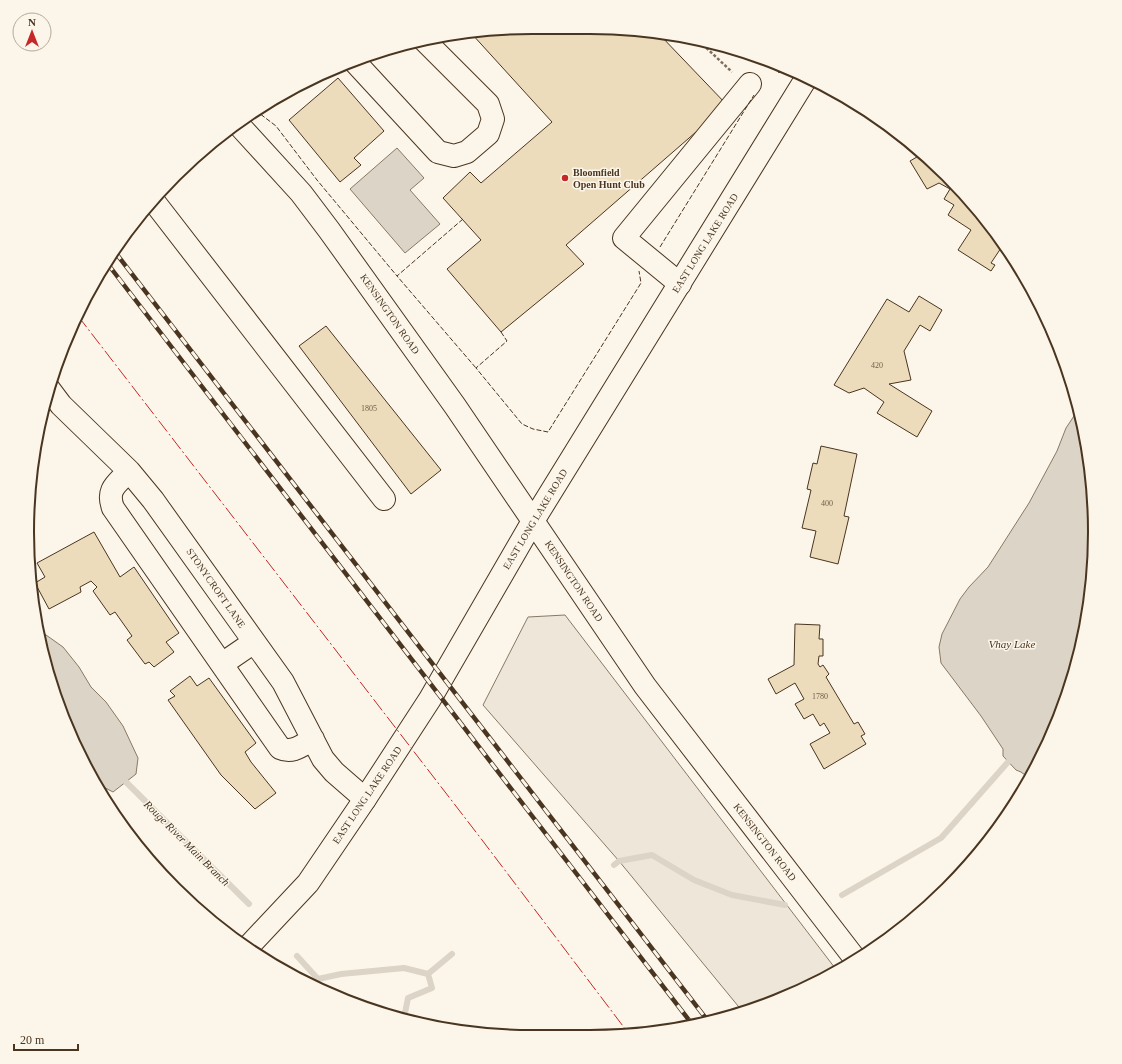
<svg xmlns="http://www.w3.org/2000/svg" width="1122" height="1064" font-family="Georgia,serif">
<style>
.green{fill:#ede6d9;stroke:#887966}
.water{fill:#dcd4c6;stroke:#887966}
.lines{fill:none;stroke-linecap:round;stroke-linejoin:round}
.stream{stroke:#dcd4c6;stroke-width:6}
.building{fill:#ecdcbc;stroke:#4a3520}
.minor-casing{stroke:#4a3520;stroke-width:24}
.major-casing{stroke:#4a3520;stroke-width:24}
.path{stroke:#7f6f5c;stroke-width:2.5;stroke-dasharray:3 2;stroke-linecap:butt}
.minor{stroke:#fbf6e9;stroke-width:22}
.major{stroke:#fbf6e9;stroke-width:22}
.rail-casing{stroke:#4a3520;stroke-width:4.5}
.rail{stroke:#fbf6e9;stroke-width:3;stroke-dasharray:9;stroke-linecap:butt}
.fence{stroke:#4a3520;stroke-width:1;stroke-dasharray:5 2;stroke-linecap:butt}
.wall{stroke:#4a3520;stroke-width:2}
.power{stroke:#c62828;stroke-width:1;stroke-dasharray:14 3 2 3;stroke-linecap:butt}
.poi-dot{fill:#c62828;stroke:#fbf6e9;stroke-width:1.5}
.labels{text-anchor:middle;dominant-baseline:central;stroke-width:3;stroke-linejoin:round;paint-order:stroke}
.number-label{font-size:8px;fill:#725f47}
.poi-label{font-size:10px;font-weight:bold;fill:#4a3520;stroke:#fbf6e9;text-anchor:start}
.street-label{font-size:10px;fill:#4a3520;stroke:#fbf6e9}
.water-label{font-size:11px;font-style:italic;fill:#4a3520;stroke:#fbf6e9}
.rim{fill:none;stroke:#4a3520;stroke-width:2}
</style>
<rect width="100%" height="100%" fill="#fbf6e9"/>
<!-- green -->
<path class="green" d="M 565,615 L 838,972 L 752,1010 L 743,1012 L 619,861 L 483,705 L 528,617 Z"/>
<!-- water -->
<path class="water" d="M 397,148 L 424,178 L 410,190 L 440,224 L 405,253 L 350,189 Z
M 1078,410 L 1091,466 L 1094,565 L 1078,663 L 1043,756 L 1029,778 L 1021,772 L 1016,770 L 1003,756 L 1003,749 L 981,716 L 941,663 L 939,647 L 942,634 L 960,599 L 969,587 L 988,567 L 1029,503 L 1057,451 L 1066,428 Z
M 39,630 L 63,647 L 79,667 L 91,687 L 106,702 L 123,726 L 138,758 L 136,774 L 113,792 L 94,782 L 54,695 Z"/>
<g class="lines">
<!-- stream -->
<path class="stream" d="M 126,782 L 249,904
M 614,865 L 619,861 L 652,855 L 694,880 L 732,895 L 785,905
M 842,895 L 941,838 L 1008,762
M 297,956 L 318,979 L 341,974 L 404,968 L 428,974 L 432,988 L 408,998 L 404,1018
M 428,974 L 452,954"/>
</g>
<!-- building -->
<path class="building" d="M 532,27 L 623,28 L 659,34 L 727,105 L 566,245 L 584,264 L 501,332 L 447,269 L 481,240 L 443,198 L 470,172 L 481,183 L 552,122 L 471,33 Z
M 338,78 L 384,131 L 354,158 L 361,165 L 340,182 L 289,120 Z
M 922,154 L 970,199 L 997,237 L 996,240 L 1003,245 L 991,263 L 995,265 L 991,271 L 958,250 L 971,230 L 948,215 L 954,205 L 944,199 L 950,189 L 939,183 L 927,189 L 910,161 Z
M 919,296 L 942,310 L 930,331 L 920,325 L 904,351 L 911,380 L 889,384 L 932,411 L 917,437 L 877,413 L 884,402 L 864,388 L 849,393 L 834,385 L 887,299 L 909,312 Z
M 326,326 L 441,470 L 411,494 L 299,346 Z
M 821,446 L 857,454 L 844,516 L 849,517 L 838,564 L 810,557 L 816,531 L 802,528 L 811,490 L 807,489 L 813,463 L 817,464 Z
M 94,532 L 120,577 L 134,567 L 179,633 L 166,642 L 174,652 L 154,667 L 149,662 L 145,664 L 127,640 L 132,636 L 115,612 L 110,615 L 93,591 L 97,587 L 91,581 L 80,587 L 81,592 L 49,609 L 35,583 L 45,577 L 37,563 Z
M 795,624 L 820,625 L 819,639 L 823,639 L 823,656 L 819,656 L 818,664 L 820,667 L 823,665 L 829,674 L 826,677 L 854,724 L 858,722 L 865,734 L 861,736 L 866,744 L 824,769 L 810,744 L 830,733 L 824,723 L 820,726 L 813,714 L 804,719 L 795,704 L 804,699 L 795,683 L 776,694 L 768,679 L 794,665 Z
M 190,676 L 197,686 L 209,678 L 256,743 L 245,752 L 251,762 L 276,793 L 255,809 L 221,775 L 168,700 L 175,696 L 170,691 Z"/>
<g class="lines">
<!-- minor casing -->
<g class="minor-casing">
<path id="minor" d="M 354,61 L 438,152 L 454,156 L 467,152 L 488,134 L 493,119 L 488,104 L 424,40
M 238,124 L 301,193 L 329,230 L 455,406 L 645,686 L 856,960
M 152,199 L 384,499
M 680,284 L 624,238 L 750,84
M 49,389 L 61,405 L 129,471 L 153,500 L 283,682 L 323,759 L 334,772 L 365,799
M 129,471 C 117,484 106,489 113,508 L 280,748 C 293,754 302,745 313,739
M 222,664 L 254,642"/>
</g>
<!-- major casing -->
<g class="major-casing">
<path id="major" d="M 247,948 L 308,883 L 365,799 L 430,699 L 533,521 L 807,77"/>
</g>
<!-- path -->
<path class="path" d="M 699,41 L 732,72"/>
<!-- minor -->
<use href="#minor" class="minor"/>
<!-- major -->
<use href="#major" class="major"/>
<!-- rail casing -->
<g class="rail-casing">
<path id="rail" d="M 115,252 L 708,1021
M 107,263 L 692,1024"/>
</g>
<!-- rail -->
<use href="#rail" class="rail"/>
<!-- fence -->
<path class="fence" d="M 738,51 L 741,53 L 744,53
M 255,110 L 276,126 L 317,180 L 397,276
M 463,219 L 397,276 L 476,368
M 660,247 L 754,95
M 501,332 L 507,341 L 476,368 L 522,424 L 533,429 L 548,432 L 641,283 L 639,271"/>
<!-- wall -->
<path class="wall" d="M 779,72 L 782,67"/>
<!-- power -->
<path class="power" d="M 78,316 L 479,836 L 629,1034"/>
</g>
<!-- markers -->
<circle class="poi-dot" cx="565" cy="178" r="4"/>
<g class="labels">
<!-- number labels -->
<g class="number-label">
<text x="877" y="365">420</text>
<text x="369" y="408">1805</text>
<text x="827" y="503">400</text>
<text x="820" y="696">1780</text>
</g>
<!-- poi labels -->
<g class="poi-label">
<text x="573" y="172">Bloomfield<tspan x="573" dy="12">Open Hunt Club</tspan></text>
</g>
<!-- street labels -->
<g class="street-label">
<text transform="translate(705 243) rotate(-58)">EAST LONG LAKE ROAD</text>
<text transform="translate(390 314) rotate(55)">KENSINGTON ROAD</text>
<text transform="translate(535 519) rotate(-59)">EAST LONG LAKE ROAD</text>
<text transform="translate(574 581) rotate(56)">KENSINGTON ROAD</text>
<text transform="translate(216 588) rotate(55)">STONYCROFT LANE</text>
<text transform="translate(367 795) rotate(-56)">EAST LONG LAKE ROAD</text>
<text transform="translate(765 842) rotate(52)">KENSINGTON ROAD</text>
</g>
<!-- water labels -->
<g class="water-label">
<text x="1012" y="644">Vhay Lake</text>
<text transform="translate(187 843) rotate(45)">Rouge River Main Branch</text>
</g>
</g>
<!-- crop -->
<path d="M0 0H1122V1064H0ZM532 34H590A498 498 0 0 1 1088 532V532A498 498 0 0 1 590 1030H532A498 498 0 0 1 34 532V532A498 498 0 0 1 532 34Z" fill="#fbf6e9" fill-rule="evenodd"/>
<path class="rim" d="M532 34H590A498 498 0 0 1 1088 532V532A498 498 0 0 1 590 1030H532A498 498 0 0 1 34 532V532A498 498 0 0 1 532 34Z"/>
<!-- north arrow -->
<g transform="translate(32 32)"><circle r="19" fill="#fbf6e9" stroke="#b4a999"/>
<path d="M0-3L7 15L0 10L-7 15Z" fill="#c62828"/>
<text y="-6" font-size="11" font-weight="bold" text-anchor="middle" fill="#4a3520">N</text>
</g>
<!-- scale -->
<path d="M14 1044v6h64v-6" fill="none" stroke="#4a3520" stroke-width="2"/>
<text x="20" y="1044" font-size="12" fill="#4a3520" stroke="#fbf6e9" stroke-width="3" paint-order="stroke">20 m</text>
</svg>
